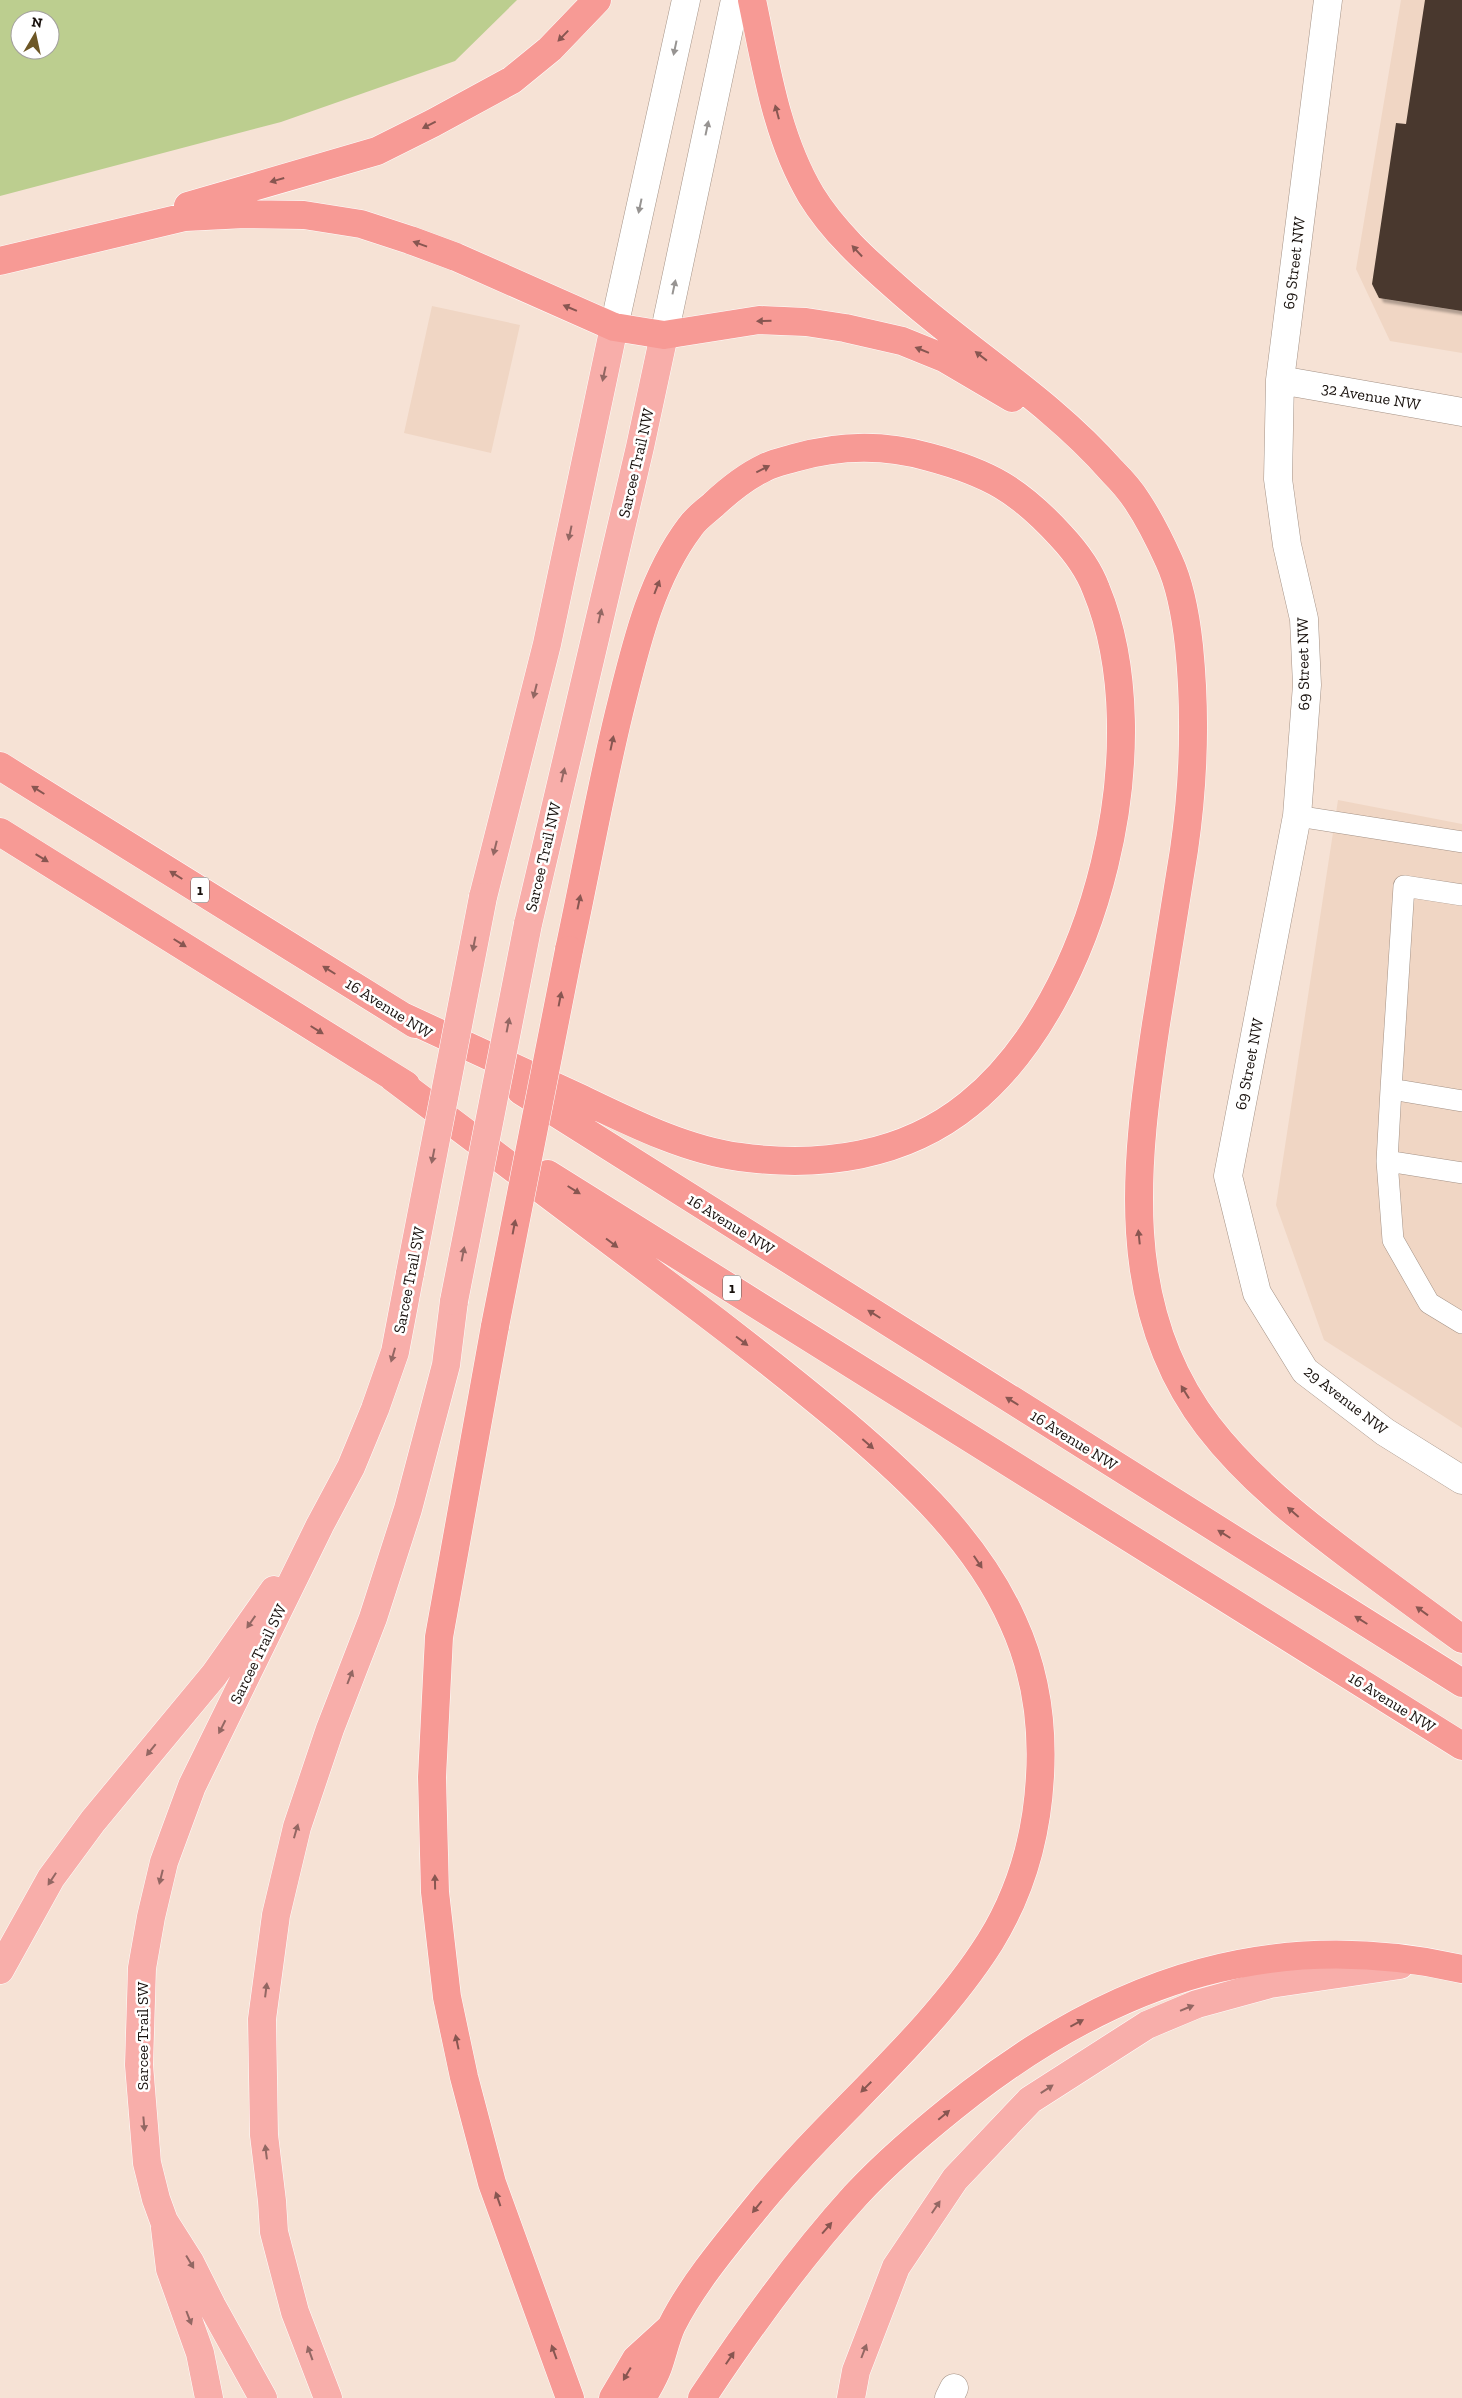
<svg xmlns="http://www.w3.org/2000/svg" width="1462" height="2398" font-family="'Zilla Slab',serif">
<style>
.built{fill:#f0d6c4}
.green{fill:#bcce8f;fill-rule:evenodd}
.building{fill:#48382e;filter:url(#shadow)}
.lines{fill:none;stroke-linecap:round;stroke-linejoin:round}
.service-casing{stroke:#a49286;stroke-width:22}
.minor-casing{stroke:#a49286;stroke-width:29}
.tertiary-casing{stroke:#a49286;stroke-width:29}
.trunk-casing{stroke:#fff;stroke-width:29}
.motorway-casing{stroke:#fff;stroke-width:29}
.service{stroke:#fff;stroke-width:21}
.minor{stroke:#fff;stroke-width:28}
.tertiary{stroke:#fff;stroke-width:28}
.trunk{stroke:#f8aeaa;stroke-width:28}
.motorway{stroke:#f79a95;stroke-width:28}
.trunk-bridge-casing{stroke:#fff;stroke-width:29;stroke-linecap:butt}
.motorway-bridge-casing{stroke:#fff;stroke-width:29;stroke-linecap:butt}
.trunk-bridge{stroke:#f8aeaa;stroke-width:28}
.motorway-bridge{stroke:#f79a95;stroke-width:28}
.oneway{fill:#885651}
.oneway2{fill:#979492}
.oneway3{fill:#936763}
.labels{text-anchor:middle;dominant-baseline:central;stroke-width:5;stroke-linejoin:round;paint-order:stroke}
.shield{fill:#fff;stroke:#5d5856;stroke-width:1}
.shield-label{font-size:15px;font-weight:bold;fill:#18110d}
.street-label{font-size:16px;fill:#18110d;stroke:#fff}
</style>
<defs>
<filter id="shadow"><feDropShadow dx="4.5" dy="4.5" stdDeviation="1" flood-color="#0004"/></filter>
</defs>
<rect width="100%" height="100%" fill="#f6e2d5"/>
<!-- built -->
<path class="built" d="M 1401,0 L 1462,0 L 1462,353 L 1390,341 L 1356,269 Z
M 432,306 L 520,325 L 491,453 L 404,433 Z
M 1338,800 L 1462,824 L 1462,1428 L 1324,1340 L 1276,1205 Z"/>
<!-- green -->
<path class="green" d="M 0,0 L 517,0 L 455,61 L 281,122 L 0,196 ZM 20,20 L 50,20 L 50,50 L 20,50 Z"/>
<!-- building -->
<path class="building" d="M 1425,0 L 1462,0 L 1462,311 L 1379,298 L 1372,284 L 1396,123 L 1406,124 Z"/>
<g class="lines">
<!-- service casing -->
<g class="service-casing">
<path id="service" d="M 1297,816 L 1462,842
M 1462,895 L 1404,886 L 1391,1089 L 1462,1101
M 1391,1089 L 1387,1161 L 1462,1173
M 1387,1161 L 1393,1240 L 1429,1303 L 1462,1323"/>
</g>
<!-- minor casing -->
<g class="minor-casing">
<path id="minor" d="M 1328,0 L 1280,380 L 1278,479 L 1287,545 L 1304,619 L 1307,685 L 1297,816 L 1228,1176 L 1257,1293 L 1305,1371 L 1385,1432 L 1462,1480
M 1280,380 L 1462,412
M 949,2398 L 954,2388"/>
</g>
<!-- tertiary casing -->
<g class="tertiary-casing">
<path id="tertiary" d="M 614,327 L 686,0
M 664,335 L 735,0"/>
</g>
<!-- trunk casing -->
<g class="trunk-casing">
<path id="trunk" d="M 483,897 L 547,644 L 614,327
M 528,924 L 640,447 L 664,335
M 0,1970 L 51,1878 L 93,1821 L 214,1675 L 274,1590
M 165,2228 L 170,2269 L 200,2353 L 209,2398
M 263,2398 L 212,2306 L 190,2262 L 164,2221 L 156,2199 L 147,2163 L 139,2065 L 142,1968 L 151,1917 L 164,1862 L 192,1786 L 320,1525 L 351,1467 L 375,1409 L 395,1352 L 410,1273
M 328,2398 L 295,2312 L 274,2232 L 272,2201 L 264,2135 L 262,2019 L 276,1915 L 297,1827 L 330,1729 L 373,1618 L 408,1509 L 446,1365 L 454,1301
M 851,2398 L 856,2371 L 896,2267 L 955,2179 L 1030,2100 L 1147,2025 L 1197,2004 L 1270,1984 L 1400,1965"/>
</g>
<!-- motorway casing -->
<g class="motorway-casing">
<path id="motorway" d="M 752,0 C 766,66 776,136 811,195 C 833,231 866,261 897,288 C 967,351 1050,400 1112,471 C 1121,480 1130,490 1137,501 C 1149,519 1160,541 1169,561 C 1181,587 1186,618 1189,646 C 1196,715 1194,781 1184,850 C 1175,908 1165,966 1156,1024 C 1135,1163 1117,1307 1208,1426 C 1248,1478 1300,1519 1352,1558 C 1388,1585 1425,1612 1462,1639
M 188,206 L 377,151 L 433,123 L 512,80 L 550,49 L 597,0
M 0,261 L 185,217 L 245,214 L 304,215 L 361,224 L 410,240 L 456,257 L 614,327 L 664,335 L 759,320 L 806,322 L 845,328 L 902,341 L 944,358 L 1012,398
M 0,766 L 415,1024
M 0,832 L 406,1085
M 400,1015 C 461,1043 521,1071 582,1099 C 630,1122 686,1150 740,1157 C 820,1168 904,1157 969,1104 C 1098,1000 1159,741 1096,589 C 1089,570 1075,551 1061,536 C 1019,490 989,473 929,457 C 884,444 839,445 794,458 C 784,461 773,463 764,468 C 745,477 728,491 713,505 C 705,512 696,518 690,527 C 650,580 635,649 619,713 C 600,791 586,871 569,950
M 392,1077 C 487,1149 583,1221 679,1293 C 735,1335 790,1378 844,1423 C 910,1479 977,1541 1013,1622 C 1035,1670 1043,1723 1040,1776 C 1037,1834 1021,1892 990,1942 C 928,2040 832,2114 759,2204 C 729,2241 693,2283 672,2325 C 666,2338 663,2353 658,2367 C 654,2378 648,2388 642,2398
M 521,1091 L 1462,1683
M 548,1174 L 1462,1746
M 495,1326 L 439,1637 L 432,1777 L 435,1892 L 447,1997 L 464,2077 L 492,2183 L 570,2398
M 613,2398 L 636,2359 L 670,2328
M 702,2398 C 749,2327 798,2259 855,2196 C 890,2158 930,2125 971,2093 C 1119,1979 1275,1927 1462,1969"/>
</g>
<!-- service -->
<use href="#service" class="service"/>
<!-- minor -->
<use href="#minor" class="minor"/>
<!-- tertiary -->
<use href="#tertiary" class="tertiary"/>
<!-- trunk -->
<use href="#trunk" class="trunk"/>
<!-- motorway -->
<use href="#motorway" class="motorway"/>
<!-- trunk-bridge casing -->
<g class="trunk-bridge-casing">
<path id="trunk-bridge" d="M 410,1273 L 483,897
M 454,1301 L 528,924"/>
</g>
<!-- motorway-bridge casing -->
<g class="motorway-bridge-casing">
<path id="motorway-bridge" d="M 495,1326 L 569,950"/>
</g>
<!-- trunk-bridge -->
<use href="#trunk-bridge" class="trunk-bridge"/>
<!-- motorway-bridge -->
<use href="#motorway-bridge" class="motorway-bridge"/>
</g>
<!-- one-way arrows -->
<defs><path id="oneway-solid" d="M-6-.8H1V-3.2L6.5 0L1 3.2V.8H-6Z" transform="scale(1.25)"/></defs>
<g class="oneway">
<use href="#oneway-solid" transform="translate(563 36) rotate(134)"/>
<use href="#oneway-solid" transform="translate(777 112) rotate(-105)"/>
<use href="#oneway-solid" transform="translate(429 125) rotate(153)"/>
<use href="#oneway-solid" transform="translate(277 180) rotate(164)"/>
<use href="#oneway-solid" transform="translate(420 244) rotate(-160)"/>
<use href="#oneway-solid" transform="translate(857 251) rotate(-133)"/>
<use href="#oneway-solid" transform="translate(570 308) rotate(-157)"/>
<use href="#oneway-solid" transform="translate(764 321) rotate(179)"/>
<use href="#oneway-solid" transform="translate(922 350) rotate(-158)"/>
<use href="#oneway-solid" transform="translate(981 356) rotate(-142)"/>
<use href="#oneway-solid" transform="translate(763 469) rotate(-27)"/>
<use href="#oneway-solid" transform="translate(657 587) rotate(-69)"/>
<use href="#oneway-solid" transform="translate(612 743) rotate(-78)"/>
<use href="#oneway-solid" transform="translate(38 790) rotate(-148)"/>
<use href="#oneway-solid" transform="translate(42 858) rotate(31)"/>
<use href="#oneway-solid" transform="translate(176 875) rotate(-148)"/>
<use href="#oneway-solid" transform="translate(579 902) rotate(-78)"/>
<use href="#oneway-solid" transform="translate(180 943) rotate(32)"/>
<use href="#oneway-solid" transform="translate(329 970) rotate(-148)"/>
<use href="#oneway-solid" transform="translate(560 999) rotate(-79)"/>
<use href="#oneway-solid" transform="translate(317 1030) rotate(32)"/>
<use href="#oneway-solid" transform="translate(574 1190) rotate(32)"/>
<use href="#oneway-solid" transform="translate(514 1227) rotate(-79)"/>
<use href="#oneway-solid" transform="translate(1139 1237) rotate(-96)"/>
<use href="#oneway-solid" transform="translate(612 1243) rotate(37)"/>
<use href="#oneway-solid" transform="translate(874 1314) rotate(-148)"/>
<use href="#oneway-solid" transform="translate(742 1341) rotate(37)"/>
<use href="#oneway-solid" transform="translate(1185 1392) rotate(-122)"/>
<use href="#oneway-solid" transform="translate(1012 1401) rotate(-148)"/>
<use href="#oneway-solid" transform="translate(868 1444) rotate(41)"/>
<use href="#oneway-solid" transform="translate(1293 1512) rotate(-139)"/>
<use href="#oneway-solid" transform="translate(1224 1534) rotate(-148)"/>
<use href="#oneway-solid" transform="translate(978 1562) rotate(56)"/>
<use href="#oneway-solid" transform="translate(1422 1611) rotate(-144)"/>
<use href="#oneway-solid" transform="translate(1361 1620) rotate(-148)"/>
<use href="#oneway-solid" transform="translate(435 1882) rotate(-91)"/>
<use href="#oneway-solid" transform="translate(1077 2023) rotate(-28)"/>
<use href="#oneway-solid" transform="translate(457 2042) rotate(-102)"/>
<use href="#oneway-solid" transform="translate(866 2087) rotate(135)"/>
<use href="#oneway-solid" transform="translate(944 2115) rotate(-40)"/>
<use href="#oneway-solid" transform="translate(498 2199) rotate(-109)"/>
<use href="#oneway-solid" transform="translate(757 2207) rotate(129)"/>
<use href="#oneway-solid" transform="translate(827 2228) rotate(-49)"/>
<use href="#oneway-solid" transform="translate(554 2352) rotate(-110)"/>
<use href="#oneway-solid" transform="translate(730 2358) rotate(-56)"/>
<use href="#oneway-solid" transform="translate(627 2374) rotate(120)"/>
</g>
<g class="oneway2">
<use href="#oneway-solid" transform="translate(675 48) rotate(102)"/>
<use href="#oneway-solid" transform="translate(707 128) rotate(-78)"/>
<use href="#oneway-solid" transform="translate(640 206) rotate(102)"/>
<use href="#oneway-solid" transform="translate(674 287) rotate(-78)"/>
</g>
<g class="oneway3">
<use href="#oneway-solid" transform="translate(604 374) rotate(102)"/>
<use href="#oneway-solid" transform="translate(570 533) rotate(102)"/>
<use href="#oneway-solid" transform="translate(600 616) rotate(-77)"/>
<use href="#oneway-solid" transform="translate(535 691) rotate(104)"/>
<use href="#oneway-solid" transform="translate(563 775) rotate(-77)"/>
<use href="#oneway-solid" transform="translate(495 848) rotate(104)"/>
<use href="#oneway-solid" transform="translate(474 944) rotate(101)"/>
<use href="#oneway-solid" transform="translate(508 1025) rotate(-79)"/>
<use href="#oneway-solid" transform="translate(433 1156) rotate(101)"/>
<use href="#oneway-solid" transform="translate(463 1254) rotate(-79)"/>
<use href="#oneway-solid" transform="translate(393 1355) rotate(106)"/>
<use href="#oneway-solid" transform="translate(251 1622) rotate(125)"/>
<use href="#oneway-solid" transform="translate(350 1677) rotate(-69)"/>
<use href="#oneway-solid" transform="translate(222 1727) rotate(117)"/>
<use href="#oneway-solid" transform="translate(151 1750) rotate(129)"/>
<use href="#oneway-solid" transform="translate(296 1831) rotate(-74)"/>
<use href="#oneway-solid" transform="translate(161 1877) rotate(104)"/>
<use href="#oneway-solid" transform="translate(52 1879) rotate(123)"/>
<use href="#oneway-solid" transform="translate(266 1990) rotate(-83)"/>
<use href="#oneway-solid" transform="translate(1187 2008) rotate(-22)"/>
<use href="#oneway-solid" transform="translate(1047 2089) rotate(-33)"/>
<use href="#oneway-solid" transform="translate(144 2124) rotate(85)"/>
<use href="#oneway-solid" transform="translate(266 2152) rotate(-97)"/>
<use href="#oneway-solid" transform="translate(936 2207) rotate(-56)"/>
<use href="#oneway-solid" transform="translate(190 2262) rotate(59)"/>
<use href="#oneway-solid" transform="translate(189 2318) rotate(69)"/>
<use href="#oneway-solid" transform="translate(864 2351) rotate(-69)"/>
<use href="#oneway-solid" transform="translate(310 2353) rotate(-110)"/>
</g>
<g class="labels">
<!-- shield labels -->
<g class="shield">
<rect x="191" y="877.5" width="18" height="25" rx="4"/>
<rect x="723" y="1275.5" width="18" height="25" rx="4"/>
</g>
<g class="shield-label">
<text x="200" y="890">1</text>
<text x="732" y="1288">1</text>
</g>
<!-- street labels -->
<g class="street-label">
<text transform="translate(1294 263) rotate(-83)">69 Street NW</text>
<text transform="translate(1371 396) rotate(10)">32 Avenue NW</text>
<text transform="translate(636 463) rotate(-77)">Sarcee Trail NW</text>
<text transform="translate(1303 664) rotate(-91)">69 Street NW</text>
<text transform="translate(543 857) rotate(-77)">Sarcee Trail NW</text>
<text transform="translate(389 1008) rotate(32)">16 Avenue NW</text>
<text transform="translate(1249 1064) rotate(-79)">69 Street NW</text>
<text transform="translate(731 1224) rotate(32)">16 Avenue NW</text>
<text transform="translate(409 1280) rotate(-79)">Sarcee Trail SW</text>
<text transform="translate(1346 1400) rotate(38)">29 Avenue NW</text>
<text transform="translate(1074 1440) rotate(32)">16 Avenue NW</text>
<text transform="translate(258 1654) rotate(-64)">Sarcee Trail SW</text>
<text transform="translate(1392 1702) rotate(32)">16 Avenue NW</text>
<text transform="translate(142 2036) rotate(-90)">Sarcee Trail SW</text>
</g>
</g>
<!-- north arrow -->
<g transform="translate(35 35) rotate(9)"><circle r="24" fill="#ffffff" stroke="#a3a09e"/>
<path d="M0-4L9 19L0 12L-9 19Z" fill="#6d5726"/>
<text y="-8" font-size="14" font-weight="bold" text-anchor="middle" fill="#18110d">N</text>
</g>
</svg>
